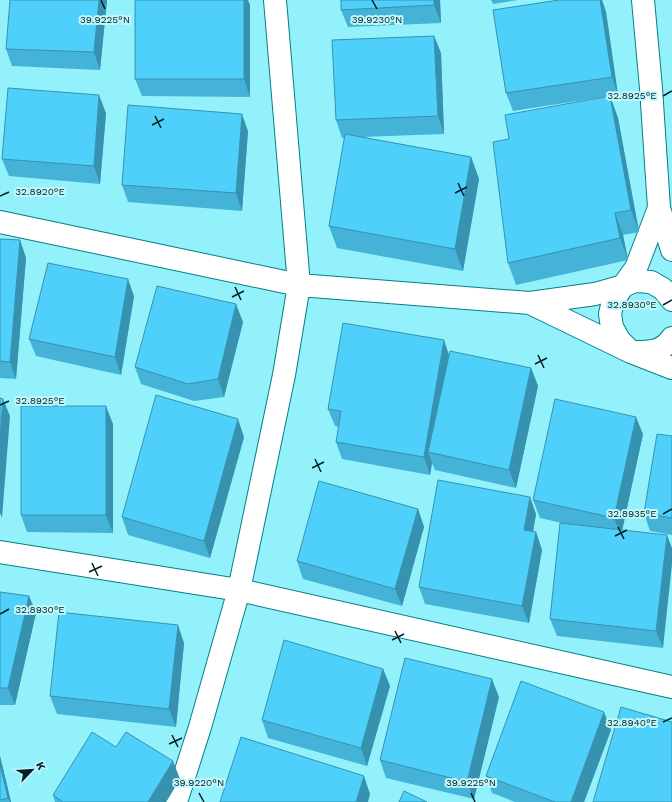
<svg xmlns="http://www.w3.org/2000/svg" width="672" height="802" font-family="'Work Sans',sans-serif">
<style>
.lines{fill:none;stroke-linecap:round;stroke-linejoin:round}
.minor-casing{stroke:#077e87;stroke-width:24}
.minor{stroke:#fff;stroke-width:22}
.wall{fill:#44b3d7}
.shaded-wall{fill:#3792af}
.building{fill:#4fd0fa;stroke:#3792af}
.ticks{fill:none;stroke:#012023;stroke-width:1.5}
.ticks-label{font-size:10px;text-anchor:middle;fill:#012023;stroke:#c2f8fd;stroke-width:4;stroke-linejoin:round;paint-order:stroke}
</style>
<rect width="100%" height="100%" fill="#93f1fb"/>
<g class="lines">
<!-- minor casing -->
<g class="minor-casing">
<path id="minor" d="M 643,0 L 651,88 L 659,208 L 672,250
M 0,222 L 299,285 L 530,303 L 631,352 L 672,368
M 672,300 L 663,289 L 651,282 L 635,281 L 623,286 L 613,301 L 610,314 L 612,327 L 619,340 L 631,352 C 648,352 662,353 672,338
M 530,303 L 595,294 L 623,286 L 636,268 L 659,208
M 0,552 L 239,590 L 672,687
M 176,802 L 200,727 L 239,590 L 284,375 L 299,285 L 275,0"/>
</g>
<!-- minor -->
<use href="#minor" class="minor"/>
</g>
<!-- wall -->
<path class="wall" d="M 107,0 L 100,70 L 12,66 L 6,49 Z
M 341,0 L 440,0 L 441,23 L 348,27 L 341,10 Z
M 491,0 L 518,0 L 493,4 Z
M 559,0 L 602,0 L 606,12 L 618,95 L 610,96 L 618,118 L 639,232 L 623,235 L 628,260 L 516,285 L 508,263 L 509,139 L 610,96 L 513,111 L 506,93 Z
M 250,5 L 250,97 L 142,96 L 135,79 Z
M 434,36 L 441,53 L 444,134 L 362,137 L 471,157 L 479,179 L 463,271 L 337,248 L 329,226 L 345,138 L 342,138 L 336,120 Z
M 106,113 L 100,184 L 9,176 L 2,159 Z
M 248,131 L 242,211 L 128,202 L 122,185 Z
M 0,239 L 20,240 L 26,258 L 16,379 L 0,378 Z
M 134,296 L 121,375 L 36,356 L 29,339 Z
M 243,322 L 224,397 L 194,401 L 141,384 L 135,367 Z
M 449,355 L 531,368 L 538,386 L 516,488 L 435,470 L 432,463 L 430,475 L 342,459 L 336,442 L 339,427 L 335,426 L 328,409 Z
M 113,424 L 113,533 L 27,532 L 21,515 Z
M 643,434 L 622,530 L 663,648 L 557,636 L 550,619 L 562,523 L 540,518 L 533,500 Z
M 672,436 L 672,535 L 650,531 L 644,513 Z
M 244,437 L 210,558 L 128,535 L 122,517 Z
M 418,509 L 424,527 L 402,606 L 303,579 L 297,561 Z
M 536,514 L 533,532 L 536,532 L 542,550 L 529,623 L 425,604 L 419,587 Z
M 0,592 L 29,596 L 36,613 L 15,705 L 0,705 Z
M 184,643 L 176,727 L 57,714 L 50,696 Z
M 383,669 L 390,686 L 367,766 L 268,738 L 262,720 Z
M 499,697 L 474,799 L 386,778 L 380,760 Z
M 611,730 L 584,802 L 515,802 L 492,793 L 486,776 Z
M 116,747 L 180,779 L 166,802 L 55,802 L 53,795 Z
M 0,756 L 11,802 L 0,802 Z"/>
<!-- shaded-wall -->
<path class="shaded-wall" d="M 99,0 L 107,0 L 100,70 L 94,52 Z
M 244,0 L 248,0 L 250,5 L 250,97 L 244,79 Z
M 434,0 L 440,0 L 441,23 L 434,5 Z
M 600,0 L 602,0 L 606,12 L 618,95 L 612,77 Z
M 434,36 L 441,53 L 444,134 L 438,116 Z
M 99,95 L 106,113 L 100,184 L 94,166 Z
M 610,96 L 618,118 L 639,232 L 631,210 Z
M 242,114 L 248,131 L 242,211 L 236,193 Z
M 471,157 L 479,179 L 463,271 L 455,249 Z
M 615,213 L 623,235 L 628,260 L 620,238 Z
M 20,240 L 26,258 L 16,379 L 10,362 Z
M 128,279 L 134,296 L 121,375 L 115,357 Z
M 236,304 L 243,322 L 224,397 L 218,379 Z
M 444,340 L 450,358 L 428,452 L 432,463 L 430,475 L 424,457 Z
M 531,368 L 538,386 L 516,488 L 509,470 Z
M 3,399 L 10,416 L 2,518 L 0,513 L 0,441 Z
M 106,406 L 113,424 L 113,533 L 106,515 Z
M 636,417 L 643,434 L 621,536 L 614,518 Z
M 238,419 L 244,437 L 210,558 L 204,541 Z
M 530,497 L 536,514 L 530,548 L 524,530 Z
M 418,509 L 424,527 L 402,606 L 395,589 Z
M 536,532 L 542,550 L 529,623 L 522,606 Z
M 667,535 L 672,548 L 672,564 L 663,648 L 656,631 Z
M 29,596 L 36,613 L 15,705 L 8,688 Z
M 178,625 L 184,643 L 176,727 L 169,709 Z
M 383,669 L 390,686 L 367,766 L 361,748 Z
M 492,679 L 499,697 L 474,799 L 467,782 Z
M 604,712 L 611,730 L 584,802 L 571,802 Z
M 0,756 L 11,802 L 10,802 L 8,798 L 0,764 Z
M 173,761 L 180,779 L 166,802 L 148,802 Z
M 364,776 L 370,794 L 368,802 L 356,802 Z"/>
<!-- building -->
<path class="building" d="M 10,0 L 99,0 L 94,52 L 6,49 Z
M 135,0 L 244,0 L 244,79 L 135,79 Z
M 341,0 L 434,0 L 434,5 L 341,10 Z
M 559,0 L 600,0 L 612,77 L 506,93 L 493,10 Z
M 434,36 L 438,116 L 336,120 L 332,40 Z
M 8,88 L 99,95 L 94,166 L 2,159 Z
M 610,96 L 631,210 L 615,213 L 620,238 L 508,263 L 493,142 L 509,139 L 505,115 Z
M 128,105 L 242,114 L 236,193 L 122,185 Z
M 345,134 L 471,157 L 455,249 L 329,226 Z
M 0,239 L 20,240 L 10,362 L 0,361 Z
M 48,263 L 128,279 L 115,357 L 29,339 Z
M 157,286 L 236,304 L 218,379 L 188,384 L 135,367 Z
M 343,323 L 444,340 L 424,457 L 336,442 L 341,411 L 328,409 Z
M 450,351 L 531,368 L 509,470 L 428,452 Z
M 156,395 L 238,419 L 204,541 L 122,517 Z
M 0,398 L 3,399 L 0,441 Z
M 555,399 L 636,417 L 614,518 L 533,500 Z
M 21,406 L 106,406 L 106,515 L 21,515 Z
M 657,434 L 672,436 L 672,518 L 644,513 Z
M 438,480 L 530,497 L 524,530 L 536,532 L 522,606 L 419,587 Z
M 319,481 L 418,509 L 395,589 L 297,561 Z
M 560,523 L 667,535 L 656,631 L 550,619 Z
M 0,592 L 29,596 L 8,688 L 0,688 Z
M 59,612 L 178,625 L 169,709 L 50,696 Z
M 284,640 L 383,669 L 361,748 L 262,720 Z
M 405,658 L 492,679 L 467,782 L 380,760 Z
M 521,681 L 604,712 L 571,802 L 555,802 L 486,776 Z
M 621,707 L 672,722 L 672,802 L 593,802 Z
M 92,732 L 116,747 L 126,732 L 173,761 L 148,802 L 63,802 L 53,795 Z
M 241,737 L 364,776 L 356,802 L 220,802 Z
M 0,764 L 8,798 L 0,800 Z
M 404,791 L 427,802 L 399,802 Z"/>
<!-- ticks -->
<path class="ticks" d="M 101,0 L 105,9M 372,0 L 377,9M 663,96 L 672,91M 155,116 L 161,128M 152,125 L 164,119M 458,183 L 464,196M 455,193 L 467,187M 0,196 L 9,192M 235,287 L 241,300M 232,297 L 244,291M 663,305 L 672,300M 538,355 L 544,368M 535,364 L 547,358M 0,405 L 9,401M 315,459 L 321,472M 312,468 L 324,462M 663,514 L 672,509M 618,527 L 624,539M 615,536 L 627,530M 92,563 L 98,576M 89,572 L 102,566M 0,614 L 9,609M 395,631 L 401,643M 392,640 L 404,634M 663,722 L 672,718M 172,735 L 178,747M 169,744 L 182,738M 199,793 L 204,802M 471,793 L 475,802"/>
<g class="ticks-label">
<text x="105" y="23">39.9225°N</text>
<text x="377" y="23">39.9230°N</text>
<text x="632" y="99">32.8925°E</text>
<text x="40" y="195">32.8920°E</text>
<text x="632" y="308">32.8930°E</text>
<text x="40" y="404">32.8925°E</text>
<text x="632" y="517">32.8935°E</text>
<text x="40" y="613">32.8930°E</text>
<text x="632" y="726">32.8940°E</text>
<text x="199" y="786">39.9220°N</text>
<text x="471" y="786">39.9225°N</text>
</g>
<!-- north arrow -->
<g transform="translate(32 770) rotate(65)" stroke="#c2f8fd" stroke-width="3" paint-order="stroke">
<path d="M0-3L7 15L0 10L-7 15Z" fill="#012023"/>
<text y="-6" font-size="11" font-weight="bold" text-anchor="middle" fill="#012023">K</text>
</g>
</svg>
